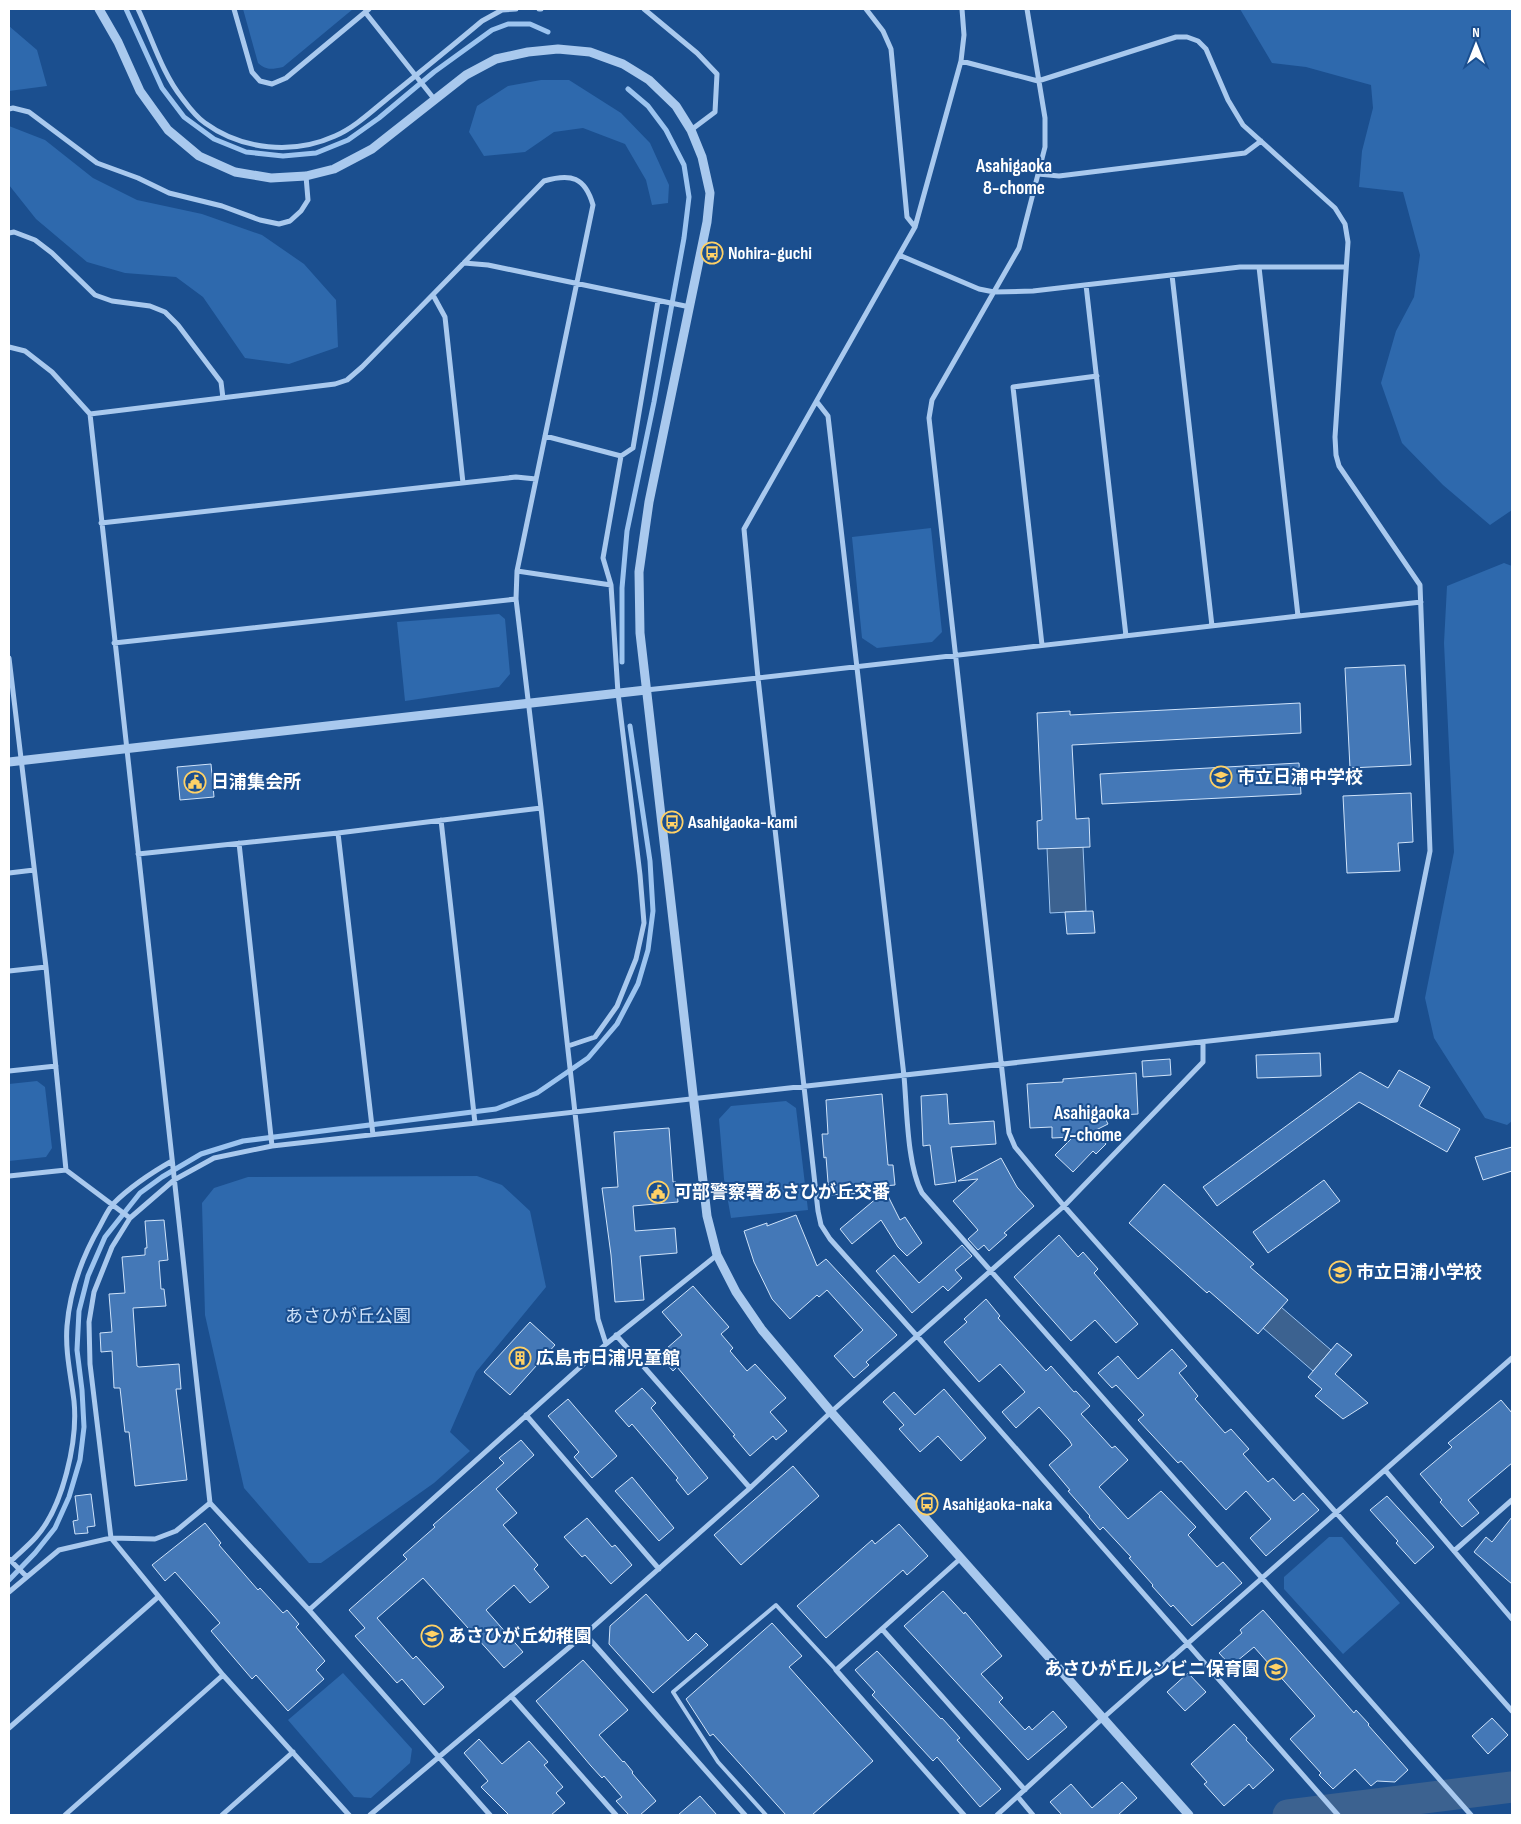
<svg xmlns="http://www.w3.org/2000/svg" width="1521" height="1824" font-family="'Sofia Sans Condensed','Noto Sans JP',sans-serif">
<style>
.green{fill:#2e69ad}
.water{fill:#3c6290;stroke:#9cc4f0}
.lines{fill:none;stroke-linecap:round;stroke-linejoin:round}
.stream{stroke:#9cc4f0;stroke-width:5}
.river{stroke:#3c6290;stroke-width:31}
.building{fill:#4478b7;stroke:#cfe3fa}
.service{stroke:#a9c9ee;stroke-width:4}
.minor{stroke:#a9c9ee;stroke-width:5}
.tertiary{stroke:#a9c9ee;stroke-width:9}
.labels{text-anchor:middle;dominant-baseline:central;stroke-width:4;stroke-linejoin:round;paint-order:stroke}
.poi-label{font-size:18px;font-weight:bold;fill:#fff;stroke:#1b4f8f;text-anchor:start}
.park-label{font-size:18px;fill:#cfe3fa;stroke:#1b4f8f}
.neighbourhood-label{font-size:19px;font-weight:bold;fill:#fff;stroke:#1b4f8f}
</style>
<rect width="100%" height="100%" fill="#1b4f8f"/>
<!-- green -->
<path class="green" d="M 243,9 L 353,9 L 283,67 C 272,69 267,71 258,63 Z
M 1240,9 L 1512,9 L 1512,510 L 1490,525 L 1443,485 L 1402,443 L 1381,383 L 1396,331 L 1414,297 L 1420,255 L 1403,192 L 1359,187 L 1362,151 L 1373,108 L 1371,85 L 1306,67 L 1272,63 Z
M 9,26 L 37,50 L 47,86 L 9,91 Z
M 541,80 L 569,80 L 621,113 L 650,143 L 669,185 L 668,203 L 652,205 L 646,180 L 625,144 L 583,128 L 554,132 L 525,152 L 484,156 L 469,132 L 477,106 L 508,86 Z
M 9,126 L 45,140 L 93,178 L 137,200 L 202,214 L 262,235 L 304,264 L 336,300 L 338,347 L 289,364 L 245,358 L 203,297 L 176,277 L 125,273 L 87,262 L 36,219 L 9,185 Z
M 931,528 L 942,632 L 932,642 L 877,648 L 862,638 L 852,537 Z
M 1504,563 L 1512,566 L 1512,1121 L 1507,1125 L 1485,1118 L 1434,1038 L 1425,998 L 1454,852 L 1444,643 L 1447,586 Z
M 499,614 L 505,619 L 510,674 L 499,687 L 405,701 L 397,622 Z
M 37,1081 L 45,1087 L 52,1148 L 46,1157 L 9,1161 L 9,1084 Z
M 786,1101 L 796,1108 L 808,1210 L 731,1218 L 724,1179 L 719,1119 L 731,1106 Z
M 477,1176 L 502,1185 L 530,1211 L 546,1287 L 476,1372 L 450,1432 L 470,1451 L 434,1483 L 321,1563 L 309,1563 L 244,1488 L 205,1315 L 202,1203 L 214,1188 L 248,1177 Z
M 1329,1537 L 1342,1537 L 1400,1603 L 1343,1654 L 1284,1589 L 1284,1577 Z
M 343,1673 L 412,1749 L 410,1763 L 371,1798 L 354,1797 L 288,1720 Z"/>
<!-- water -->
<path class="water" d="M 1083,847 L 1086,911 L 1050,913 L 1047,848 Z
M 1281,1307 L 1331,1350 L 1313,1371 L 1263,1328 Z"/>
<g class="lines">
<!-- stream -->
<path class="stream" d="M 126,9 L 162,88 L 184,117 L 214,139 L 246,152 L 283,156 L 316,153 L 348,140 L 379,118 L 434,72 L 492,30 L 508,24 L 530,24 L 548,32
M 622,662 L 622,588 L 627,531 L 654,402 L 684,238 L 689,197 L 684,165 L 666,130 L 648,106 L 628,89
M 9,1580 L 35,1553 L 55,1528 L 69,1497 L 80,1460 L 84,1427 L 82,1390 L 77,1350 L 79,1311 L 88,1276 L 105,1237 L 140,1193 L 162,1177 L 201,1154 L 243,1141 L 496,1109 L 537,1093 L 588,1058 L 617,1024 L 638,984 L 648,950 L 653,911 L 650,861 L 630,726"/>
<!-- river -->
<path class="river" d="M 1288,1815 L 1512,1787"/>
</g>
<!-- building -->
<path class="building" d="M 1405,665 L 1411,765 L 1350,768 L 1345,668 Z
M 1300,703 L 1301,733 L 1072,745 L 1076,819 L 1089,818 L 1090,847 L 1038,849 L 1037,821 L 1042,820 L 1037,713 L 1070,711 L 1070,715 Z
M 1299,763 L 1301,794 L 1102,804 L 1100,774 Z
M 211,764 L 214,797 L 180,800 L 177,767 Z
M 1411,793 L 1413,842 L 1398,843 L 1400,871 L 1347,873 L 1343,796 Z
M 1093,911 L 1095,933 L 1067,934 L 1065,912 Z
M 1320,1053 L 1321,1076 L 1257,1078 L 1256,1055 Z
M 1170,1059 L 1171,1075 L 1143,1077 L 1142,1061 Z
M 1399,1070 L 1430,1087 L 1419,1106 L 1460,1129 L 1447,1152 L 1359,1102 L 1217,1206 L 1203,1187 L 1360,1072 L 1388,1088 Z
M 1136,1073 L 1138,1114 L 1104,1116 L 1108,1124 L 1096,1130 L 1106,1144 L 1096,1154 L 1093,1151 L 1073,1172 L 1055,1155 L 1073,1137 L 1052,1138 L 1052,1127 L 1030,1128 L 1027,1084 L 1063,1082 L 1063,1079 Z
M 882,1094 L 888,1165 L 893,1165 L 895,1185 L 883,1186 L 900,1220 L 905,1217 L 922,1243 L 907,1256 L 898,1247 L 881,1220 L 852,1244 L 840,1229 L 884,1192 L 829,1195 L 826,1157 L 824,1158 L 822,1134 L 828,1134 L 826,1100 Z
M 947,1094 L 949,1124 L 994,1121 L 996,1144 L 951,1147 L 956,1182 L 935,1185 L 930,1145 L 923,1146 L 921,1096 Z
M 669,1128 L 673,1182 L 676,1182 L 678,1202 L 633,1206 L 635,1231 L 675,1228 L 677,1253 L 640,1256 L 644,1300 L 615,1302 L 611,1255 L 602,1188 L 618,1187 L 614,1132 Z
M 1512,1147 L 1512,1171 L 1483,1180 L 1475,1157 Z
M 1001,1158 L 1017,1187 L 1034,1206 L 1004,1233 L 1007,1235 L 989,1251 L 984,1245 L 978,1250 L 968,1239 L 978,1230 L 953,1201 L 978,1179 L 958,1181 Z
M 1324,1180 L 1340,1201 L 1268,1253 L 1253,1232 Z
M 1164,1184 L 1254,1264 L 1250,1267 L 1288,1300 L 1258,1334 L 1209,1291 L 1207,1293 L 1129,1223 Z
M 796,1215 L 817,1266 L 826,1259 L 897,1335 L 866,1362 L 869,1365 L 854,1378 L 834,1356 L 863,1330 L 827,1290 L 819,1297 L 817,1295 L 790,1319 L 772,1299 L 754,1262 L 744,1231 L 767,1223 L 767,1226 Z
M 164,1220 L 168,1260 L 159,1261 L 161,1289 L 164,1289 L 166,1306 L 133,1308 L 137,1366 L 139,1367 L 179,1364 L 181,1389 L 176,1389 L 187,1480 L 135,1486 L 129,1432 L 125,1432 L 120,1388 L 114,1388 L 112,1351 L 101,1352 L 100,1333 L 112,1332 L 109,1294 L 125,1293 L 122,1257 L 145,1255 L 145,1248 L 147,1248 L 145,1221 Z
M 1059,1235 L 1078,1257 L 1083,1252 L 1098,1269 L 1094,1273 L 1138,1324 L 1116,1343 L 1095,1320 L 1071,1341 L 1014,1277 Z
M 962,1245 L 972,1256 L 955,1270 L 962,1278 L 948,1291 L 943,1286 L 912,1313 L 876,1271 L 894,1255 L 919,1283 Z
M 693,1286 L 729,1327 L 721,1334 L 733,1348 L 730,1351 L 747,1371 L 755,1364 L 786,1398 L 770,1412 L 787,1431 L 776,1440 L 773,1436 L 750,1456 L 733,1436 L 735,1435 L 677,1367 L 673,1371 L 659,1355 L 682,1335 L 662,1312 Z
M 986,1299 L 1000,1316 L 998,1318 L 1046,1371 L 1051,1366 L 1074,1392 L 1076,1391 L 1090,1406 L 1081,1414 L 1112,1448 L 1115,1446 L 1128,1460 L 1099,1487 L 1128,1519 L 1161,1491 L 1196,1527 L 1188,1535 L 1217,1567 L 1223,1562 L 1242,1583 L 1192,1626 L 1173,1605 L 1171,1607 L 1152,1586 L 1153,1585 L 1129,1558 L 1131,1557 L 1103,1527 L 1100,1530 L 1089,1517 L 1090,1516 L 1068,1491 L 1070,1490 L 1049,1465 L 1072,1445 L 1069,1440 L 1039,1407 L 1016,1428 L 1002,1412 L 1025,1392 L 1000,1364 L 979,1382 L 944,1342 L 967,1322 L 964,1319 Z
M 530,1322 L 555,1345 L 510,1395 L 484,1372 Z
M 1337,1343 L 1352,1355 L 1335,1374 L 1368,1403 L 1343,1419 L 1315,1396 L 1322,1389 L 1308,1377 Z
M 1172,1349 L 1187,1366 L 1179,1373 L 1198,1396 L 1195,1399 L 1225,1433 L 1231,1429 L 1249,1449 L 1243,1454 L 1268,1482 L 1273,1478 L 1294,1501 L 1303,1493 L 1319,1510 L 1266,1556 L 1250,1538 L 1271,1519 L 1246,1491 L 1226,1510 L 1181,1461 L 1178,1463 L 1138,1420 L 1144,1415 L 1116,1385 L 1112,1388 L 1098,1373 L 1118,1356 L 1138,1379 Z
M 642,1388 L 656,1403 L 651,1408 L 708,1478 L 688,1495 L 676,1480 L 678,1478 L 632,1424 L 629,1427 L 615,1411 Z
M 944,1389 L 986,1438 L 961,1461 L 938,1436 L 920,1452 L 899,1429 L 904,1425 L 883,1402 L 894,1392 L 915,1415 Z
M 568,1399 L 617,1456 L 592,1478 L 574,1457 L 579,1452 L 548,1416 Z
M 1501,1400 L 1512,1413 L 1512,1463 L 1468,1500 L 1479,1513 L 1462,1527 L 1440,1502 L 1442,1500 L 1420,1474 L 1452,1447 L 1448,1443 Z
M 521,1440 L 534,1455 L 496,1489 L 517,1513 L 503,1525 L 538,1565 L 534,1569 L 549,1587 L 530,1603 L 514,1585 L 486,1610 L 523,1652 L 504,1668 L 423,1578 L 377,1618 L 413,1659 L 416,1656 L 444,1687 L 424,1705 L 402,1679 L 397,1683 L 355,1636 L 365,1628 L 349,1610 L 407,1559 L 403,1555 L 435,1527 L 433,1525 L 504,1463 L 499,1458 Z
M 793,1466 L 819,1496 L 741,1565 L 714,1535 Z
M 632,1477 L 674,1528 L 659,1541 L 615,1491 Z
M 91,1494 L 95,1526 L 87,1527 L 88,1533 L 75,1534 L 73,1521 L 78,1520 L 75,1496 Z
M 1387,1496 L 1434,1547 L 1415,1564 L 1396,1543 L 1398,1541 L 1370,1510 Z
M 1512,1517 L 1512,1584 L 1474,1552 L 1486,1537 L 1492,1542 Z
M 587,1518 L 612,1547 L 615,1545 L 632,1565 L 611,1584 L 585,1555 L 582,1557 L 564,1537 Z
M 205,1523 L 221,1543 L 219,1545 L 258,1590 L 260,1588 L 283,1613 L 287,1610 L 299,1624 L 296,1627 L 325,1661 L 316,1670 L 324,1679 L 288,1711 L 256,1675 L 252,1679 L 211,1631 L 220,1623 L 175,1572 L 165,1581 L 152,1565 Z
M 899,1524 L 928,1556 L 907,1575 L 903,1570 L 826,1638 L 797,1606 L 872,1540 L 875,1544 Z
M 943,1591 L 964,1614 L 965,1612 L 1002,1656 L 981,1674 L 1003,1698 L 999,1702 L 1025,1730 L 1029,1726 L 1032,1730 L 1053,1711 L 1067,1727 L 1028,1760 L 904,1626 Z
M 646,1594 L 688,1641 L 696,1633 L 708,1645 L 653,1693 L 609,1644 L 610,1626 Z
M 1263,1610 L 1354,1713 L 1356,1710 L 1369,1724 L 1368,1725 L 1408,1770 L 1395,1782 L 1377,1781 L 1371,1786 L 1355,1769 L 1333,1789 L 1319,1775 L 1321,1773 L 1290,1739 L 1315,1716 L 1254,1647 L 1231,1666 L 1219,1653 L 1242,1633 L 1240,1630 Z
M 772,1623 L 802,1656 L 789,1667 L 873,1761 L 812,1815 L 786,1815 L 713,1734 L 710,1736 L 686,1699 Z
M 877,1651 L 941,1719 L 942,1718 L 960,1738 L 957,1740 L 1001,1789 L 980,1807 L 937,1757 L 933,1761 L 872,1695 L 875,1692 L 855,1670 Z
M 583,1660 L 628,1710 L 599,1735 L 623,1762 L 624,1761 L 633,1772 L 632,1773 L 656,1801 L 640,1815 L 629,1815 L 616,1801 L 622,1797 L 604,1776 L 602,1778 L 591,1766 L 536,1701 Z
M 1188,1673 L 1206,1692 L 1185,1711 L 1167,1692 Z
M 1492,1718 L 1508,1735 L 1488,1754 L 1472,1736 Z
M 1234,1724 L 1247,1738 L 1246,1740 L 1274,1770 L 1253,1789 L 1249,1784 L 1224,1806 L 1204,1784 L 1207,1782 L 1191,1764 Z
M 479,1739 L 502,1764 L 529,1741 L 548,1762 L 544,1765 L 563,1787 L 556,1793 L 565,1803 L 551,1815 L 509,1815 L 481,1787 L 488,1781 L 464,1753 Z
M 1122,1782 L 1137,1798 L 1118,1815 L 1062,1815 L 1050,1802 L 1071,1784 L 1092,1808 Z
M 700,1796 L 717,1815 L 678,1815 Z"/>
<g class="lines">
<!-- service -->
<path class="service" d="M 766,1815 L 718,1762 L 673,1692 L 776,1605 L 836,1670"/>
<!-- minor -->
<path class="minor" d="M 138,9 C 152,38 162,73 182,98 C 188,106 196,117 205,123 C 242,150 293,155 335,136 C 354,128 372,111 388,98 C 419,73 451,47 482,21 L 502,10 L 516,9
M 234,9 L 252,72 L 260,81 L 272,84 L 286,78 L 369,9
M 539,9 L 541,9
M 644,9 L 697,53 L 717,74 L 715,112 L 691,130
M 866,9 L 883,31 L 891,49 L 907,217 L 915,227
M 962,9 L 964,35 L 961,61 L 915,227 L 744,529 L 758,678 L 818,1211 L 821,1225 L 830,1239 L 917,1336 L 1338,1815
M 1027,9 L 1045,118 L 1045,147 L 1019,248 L 932,400 L 929,418 L 1009,1133 L 1015,1147 L 1064,1206 L 1512,1711
M 365,12 L 435,100
M 9,109 L 13,108 L 29,112 L 97,163 L 138,178 L 169,193 L 222,206 L 260,220 L 279,224 L 290,221 L 301,211 L 308,200 L 306,176
M 1038,174 L 1059,176 L 1245,153 L 1261,141
M 9,233 L 14,232 L 35,240 L 52,253 L 95,295 L 112,301 L 150,306 L 165,312 L 178,325 L 221,382 L 223,398
M 899,255 L 979,289 L 994,292 L 1033,291 L 1240,267 L 1346,267
M 464,263 L 488,265 L 690,307
M 1259,267 L 1298,616
M 1172,275 L 1212,626
M 1086,285 L 1126,636
M 433,295 L 445,317 L 463,483
M 9,347 L 25,351 L 52,372 L 90,414 L 210,1503 L 309,1610 L 490,1815
M 817,402 L 828,416 L 904,1076 C 907,1109 907,1165 922,1193 L 1471,1815
M 90,414 L 335,384 L 347,380 L 362,367 L 544,181 C 571,173 585,177 593,205 L 517,571 L 516,599 L 541,808 L 598,1319 L 606,1344
M 545,436 L 621,456
M 101,523 L 516,477 L 536,479
M 517,571 L 611,585
M 114,643 L 516,599
M 1042,645 L 1013,387 L 1097,376
M 9,658 L 46,967 L 66,1170
M 646,690 L 758,678 L 1421,602
M 441,820 L 475,1123
M 338,833 L 373,1135
M 239,843 L 272,1146
M 138,854 L 338,833 L 541,808
M 9,873 L 34,870
M 9,971 L 46,967
M 568,1046 L 595,1037 L 617,1006 L 636,959 L 644,923 L 640,875 L 618,693 L 611,585 L 603,558 L 621,456 L 633,448 L 658,301
M 9,1071 L 56,1066
M 9,1176 L 66,1170 L 130,1218
M 616,1335 L 750,1488
M 526,1415 L 659,1569
M 1385,1470 L 1512,1619
M 1454,1551 L 1512,1500
M 961,1558 L 836,1670 L 964,1815
M 9,1559 L 26,1576
M 11,1561 C 19,1553 28,1546 36,1537 C 63,1507 78,1441 74,1401 C 71,1376 65,1352 67,1326 C 70,1290 82,1257 100,1226 C 104,1219 108,1209 114,1203 C 131,1186 151,1173 172,1161
M 9,1592 L 59,1550 L 111,1538 L 155,1539 L 176,1531 L 210,1503
M 309,1610 L 606,1344 L 717,1255
M 882,1629 L 1025,1790
M 585,1634 L 745,1815
M 511,1696 L 616,1815
M 9,1728 L 158,1597
M 1018,1797 L 1033,1815
M 65,1815 L 223,1675
M 222,1815 L 293,1752
M 349,1815 L 223,1675 L 111,1538 L 90,1364 L 89,1322 L 94,1292 L 112,1247 L 130,1218 L 174,1180 L 214,1158 L 272,1146 L 1396,1020 L 1430,851 L 1420,585 L 1339,466 L 1336,455 L 1335,437 L 1348,242 L 1345,224 L 1335,208 L 1243,125 L 1228,100 L 1206,49 L 1198,41 L 1187,37 L 1176,37 L 1038,81 L 961,61
M 370,1815 L 585,1634 L 750,1488 L 831,1412 L 1064,1206 L 1203,1062 L 1203,1042
M 997,1815 L 1103,1718 L 1512,1358"/>
<!-- tertiary -->
<path class="tertiary" d="M 99,9 L 118,42 L 140,91 L 168,130 L 199,156 L 235,172 L 271,178 L 306,176 L 334,169 L 372,149 L 466,75 L 496,59 L 528,52 L 558,49 L 590,52 L 623,64 L 649,80 L 676,106 L 691,130 L 702,157 L 710,193 L 707,222 L 649,502 L 639,572 L 640,633 L 707,1216 L 717,1255 L 736,1292 L 762,1330 L 831,1412 L 1189,1815
M 9,762 L 646,690"/>
</g>
<!-- icons -->
<defs>
<g id="bus-ring" transform="scale(1.125)"><circle r="9.5" fill="#1b4f8f" stroke="#ffd166" stroke-width="1.5"/><path d="M-5-6H5V4H4V6H2V4H-2V6H-4V4H-5ZM-3.5-4V0h7V-4ZM-3.5 1.2v1.5H-2V1.2ZM2 1.2v1.5H3.5V1.2Z" fill="#ffd166"/></g>
<g id="school-ring" transform="scale(1.125)"><circle r="9.5" fill="#1b4f8f" stroke="#ffd166" stroke-width="1.5"/><path d="M0-5L7-2L0 1L-7-2ZM-4 1L0 2.5L4 1V4Q0 6-4 4Z" fill="#ffd166"/></g>
<g id="civic-ring" transform="scale(1.125)"><circle r="9.5" fill="#1b4f8f" stroke="#ffd166" stroke-width="1.5"/><path d="M-.6-6.5H3V-4.5H.6V-3L4-1V1h2V6H-6V1h2V-1L-.6-3ZM-1.2 2.5V6h2.4V2.5Z" fill="#ffd166"/></g>
<g id="building-ring" transform="scale(1.125)"><circle r="9.5" fill="#1b4f8f" stroke="#ffd166" stroke-width="1.5"/><path d="M-4-6H4V6H1V3H-1V6H-4ZM-2.5-4.3h1.7v1.8h-1.7ZM.8-4.3h1.7v1.8H.8ZM-2.5-1h1.7V.8h-1.7ZM.8-1h1.7V.8H.8Z" fill="#ffd166"/></g>
</defs>
<g fill-rule="evenodd">
<use href="#bus-ring" x="712" y="253"/>
<use href="#school-ring" x="1221" y="777"/>
<use href="#civic-ring" x="195" y="782"/>
<use href="#bus-ring" x="672" y="822"/>
<use href="#civic-ring" x="658" y="1192"/>
<use href="#school-ring" x="1340" y="1272"/>
<use href="#building-ring" x="520" y="1358"/>
<use href="#bus-ring" x="927" y="1504"/>
<use href="#school-ring" x="432" y="1636"/>
<use href="#school-ring" x="1276" y="1669"/>
</g>
<g class="labels">
<!-- poi labels -->
<g class="poi-label">
<text x="728" y="253">Nohira-guchi</text>
<text x="1237" y="777">市立日浦中学校</text>
<text x="211" y="782">日浦集会所</text>
<text x="688" y="822">Asahigaoka-kami</text>
<text x="674" y="1192">可部警察署あさひが丘交番</text>
<text x="1356" y="1272">市立日浦小学校</text>
<text x="536" y="1358">広島市日浦児童館</text>
<text x="943" y="1504">Asahigaoka-naka</text>
<text x="448" y="1636">あさひが丘幼稚園</text>
<text x="1260" y="1669" text-anchor="end">あさひが丘ルンビニ保育園</text>
</g>
<!-- park labels -->
<g class="park-label">
<text x="348" y="1316">あさひが丘公園</text>
</g>
<!-- neighbourhood labels -->
<g class="neighbourhood-label">
<text x="1014" y="166">Asahigaoka<tspan x="1014" dy="22">8-chome</tspan></text>
<text x="1092" y="1113">Asahigaoka<tspan x="1092" dy="22">7-chome</tspan></text>
</g>
</g>
<!-- border -->
<rect width="1521" height="1824" fill="none" stroke="#ffffff" stroke-width="20"/>
<!-- north arrow -->
<g transform="translate(1476 45)" stroke="#1b4f8f" stroke-width="4" paint-order="stroke">
<path d="M0-4L9 19L0 12L-9 19Z" fill="#ffffff"/>
<text y="-8" font-size="14" font-weight="bold" text-anchor="middle" fill="#ffffff">N</text>
</g>
</svg>
